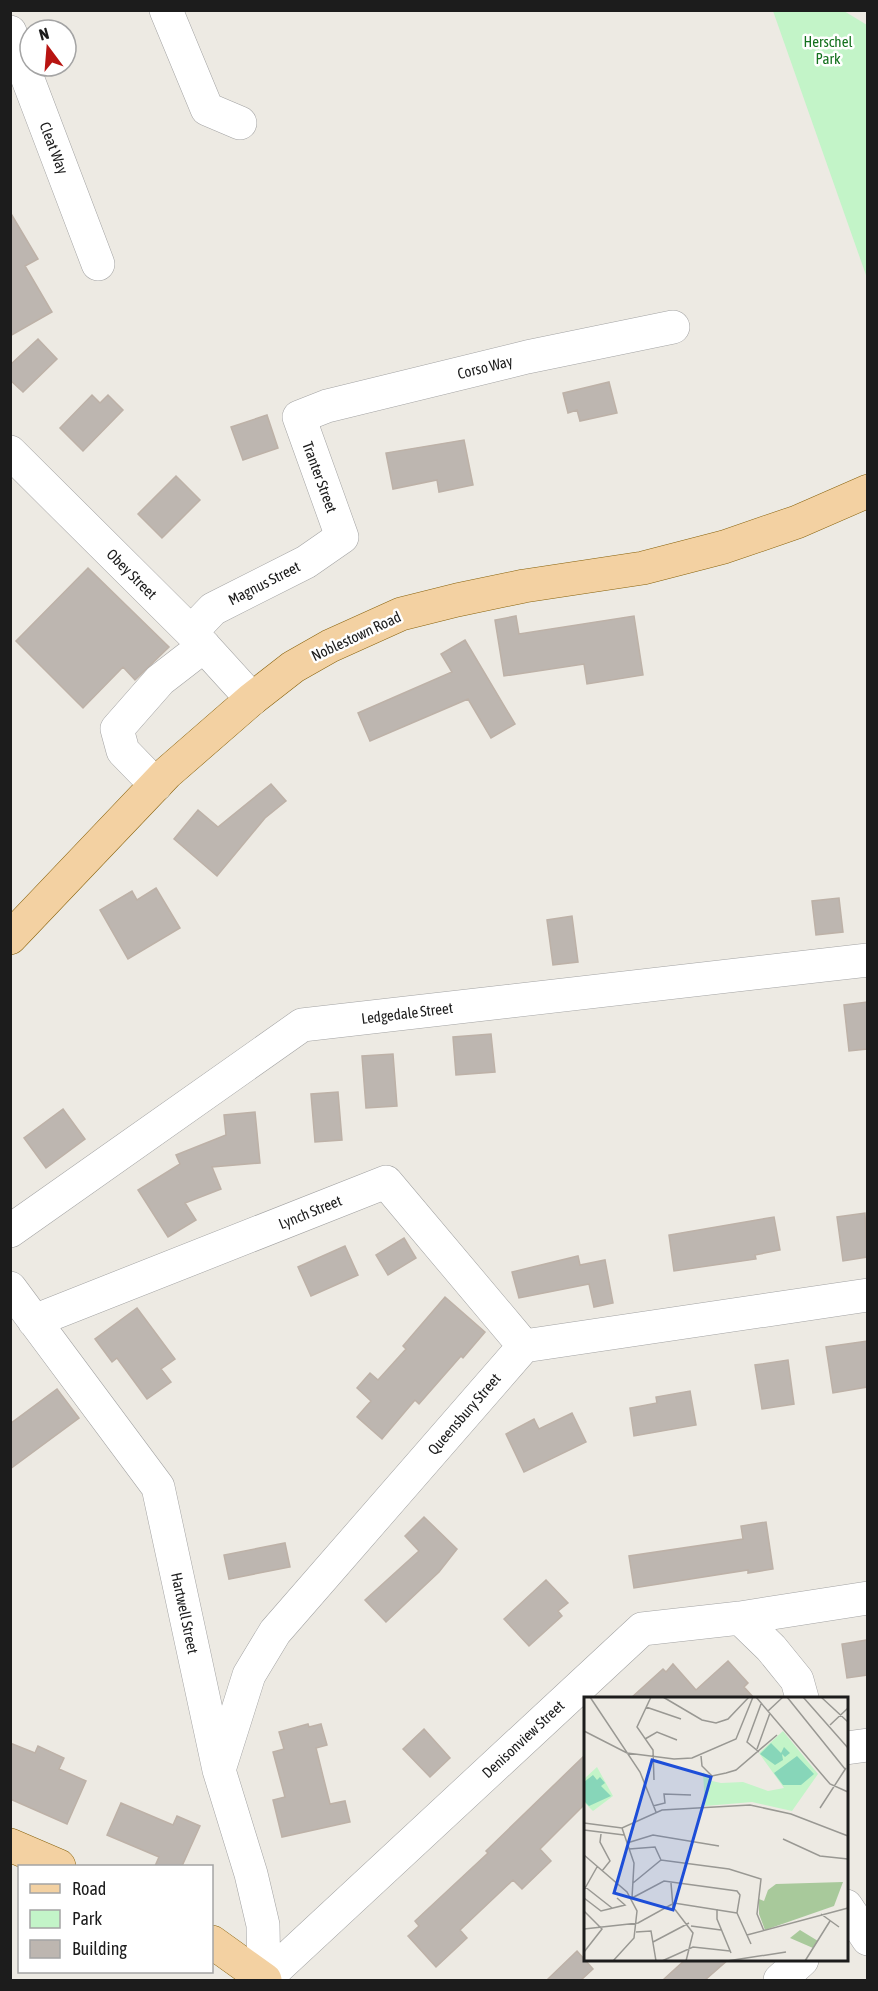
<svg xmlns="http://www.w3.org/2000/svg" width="878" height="1991" font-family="'Asap Condensed',sans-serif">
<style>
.park{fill:#c3f4c8}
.building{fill:#bdb6b0;stroke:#bdb1a7;stroke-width:1.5}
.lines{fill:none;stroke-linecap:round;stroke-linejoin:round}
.minor-casing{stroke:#a3a3a3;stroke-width:34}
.major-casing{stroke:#88620c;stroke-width:34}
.minor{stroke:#fff;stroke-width:33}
.major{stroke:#f3d1a2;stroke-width:33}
.labels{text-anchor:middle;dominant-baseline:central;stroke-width:5;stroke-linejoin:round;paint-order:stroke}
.park-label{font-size:15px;fill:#14711e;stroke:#fff}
.street-label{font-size:15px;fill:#1c1c1c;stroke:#fff}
.inset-road{fill:none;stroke:#999893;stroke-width:1.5}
.view{fill:#1d4ed8;fill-opacity:0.15;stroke:#1d4ed8;stroke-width:3}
.inset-edge{fill:none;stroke:#1c1c1c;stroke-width:3}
</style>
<rect width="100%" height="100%" fill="#edeae3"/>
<!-- park -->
<path class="park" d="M 773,11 L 844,11 L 867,25 L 867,278 Z"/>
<!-- building -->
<path class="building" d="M 10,212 L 38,259 L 25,266 L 52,312 L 10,336 Z
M 38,339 L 57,359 L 23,392 L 10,380 L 10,365 Z
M 609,382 L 617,413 L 580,421 L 577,410 L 568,413 L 563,393 Z
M 92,395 L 100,403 L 108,395 L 123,410 L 83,451 L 60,428 Z
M 267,415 L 278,448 L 243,460 L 231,427 Z
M 464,440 L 473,485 L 439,492 L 437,480 L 393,489 L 386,453 Z
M 176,476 L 200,500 L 162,538 L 138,514 Z
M 88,568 L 169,647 L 135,680 L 123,667 L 83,708 L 16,641 Z
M 516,616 L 519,634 L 634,616 L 643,675 L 587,684 L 584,664 L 504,676 L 495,620 Z
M 465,640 L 515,724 L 491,738 L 468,699 L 370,741 L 358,713 L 452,672 L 441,654 Z
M 271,784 L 286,801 L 265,818 L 217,876 L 174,839 L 198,810 L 218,827 Z
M 156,888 L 180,928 L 128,959 L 100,910 L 132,891 L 137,900 Z
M 839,898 L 843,932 L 816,935 L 812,901 Z
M 572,916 L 578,962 L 553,965 L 547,920 Z
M 867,1002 L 867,1049 L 849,1051 L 844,1005 Z
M 491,1034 L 495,1072 L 456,1075 L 453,1037 Z
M 393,1054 L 397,1106 L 366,1108 L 362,1056 Z
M 338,1092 L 342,1140 L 315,1142 L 311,1094 Z
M 63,1109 L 85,1139 L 46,1168 L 24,1138 Z
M 255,1112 L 260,1163 L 212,1167 L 221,1189 L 185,1203 L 196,1220 L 168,1237 L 138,1190 L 180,1164 L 176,1155 L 226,1135 L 224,1115 Z
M 865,1213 L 867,1257 L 843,1261 L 837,1217 Z
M 774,1217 L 780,1250 L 755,1255 L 756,1259 L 674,1271 L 669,1235 Z
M 404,1238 L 416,1258 L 388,1275 L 376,1255 Z
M 345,1246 L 358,1275 L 311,1296 L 298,1267 Z
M 578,1256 L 580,1265 L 605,1260 L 613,1303 L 594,1307 L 589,1284 L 519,1298 L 512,1272 Z
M 445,1297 L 485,1332 L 463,1358 L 461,1356 L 419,1404 L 415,1400 L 382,1439 L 357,1417 L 371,1401 L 357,1388 L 370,1373 L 378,1380 L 406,1349 L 403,1346 Z
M 137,1308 L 175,1359 L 161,1369 L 171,1382 L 147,1399 L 117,1358 L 112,1362 L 95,1339 Z
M 867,1341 L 867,1387 L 833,1393 L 826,1347 Z
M 788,1360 L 794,1404 L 762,1409 L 755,1365 Z
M 57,1389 L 79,1418 L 10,1469 L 10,1424 Z
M 690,1391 L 696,1425 L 634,1436 L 630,1408 L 657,1403 L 656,1397 Z
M 572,1413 L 586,1442 L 524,1472 L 506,1434 L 534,1419 L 539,1429 Z
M 424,1517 L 457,1549 L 439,1572 L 386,1622 L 365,1600 L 419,1551 L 405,1536 Z
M 766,1522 L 773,1569 L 748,1573 L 748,1570 L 634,1588 L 629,1556 L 743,1539 L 741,1526 Z
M 285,1543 L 290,1567 L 229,1579 L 224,1555 Z
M 546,1580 L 568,1603 L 558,1611 L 562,1616 L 529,1646 L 504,1619 Z
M 867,1640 L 867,1675 L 847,1678 L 842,1644 Z
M 728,1661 L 748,1683 L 744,1687 L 754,1698 L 631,1698 L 663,1669 L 666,1672 L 673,1664 L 696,1690 Z
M 308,1724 L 309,1727 L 321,1724 L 327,1745 L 316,1748 L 330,1804 L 345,1801 L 350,1822 L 282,1837 L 273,1800 L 285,1797 L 273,1752 L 284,1749 L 279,1732 Z
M 424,1729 L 450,1758 L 430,1777 L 403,1749 Z
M 10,1743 L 35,1753 L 38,1746 L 64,1758 L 59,1769 L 86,1781 L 67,1824 L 10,1799 Z
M 585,1755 L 585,1804 L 540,1849 L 551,1861 L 522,1889 L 513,1880 L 460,1930 L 467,1938 L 436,1967 L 408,1936 L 419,1926 L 415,1921 L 488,1853 L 486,1851 Z
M 121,1803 L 173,1825 L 177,1816 L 200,1826 L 182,1866 L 155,1866 L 159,1857 L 107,1835 Z
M 577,1951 L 593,1969 L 581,1980 L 547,1980 Z
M 686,1959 L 729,1959 L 705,1980 L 663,1980 Z"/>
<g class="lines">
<!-- minor casing -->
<g class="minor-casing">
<path id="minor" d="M 166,10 L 207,109 L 240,123
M 10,32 L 98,264
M 10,452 L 191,632 L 252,699
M 191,632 L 213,609 L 306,562 L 342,537 L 299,417 L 327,406 L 527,357 L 673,327
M 156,785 L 123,751 L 117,729 L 160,680 L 204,646
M 10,1231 L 302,1025 L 868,960
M 10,1288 L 158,1487 L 219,1770 L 251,1874 L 263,1925 L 264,1980
M 34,1321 L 386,1182 L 524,1346
M 740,1618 L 771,1648 L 797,1680 L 802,1698
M 846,1748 L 868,1745
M 219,1770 L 249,1675 L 275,1632 L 524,1346 L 868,1295
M 846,1906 L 868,1939
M 264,1980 L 642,1629 L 740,1618 L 868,1598
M 780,1980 L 802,1960"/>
</g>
<!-- major casing -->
<g class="major-casing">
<path id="major" d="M 10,938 L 167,773 L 252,699 L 293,667 L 330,646 L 401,614 L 457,600 L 524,586 L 643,568 L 724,547 L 797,522 L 868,491
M 10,1845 L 59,1866
M 212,1942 L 265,1980"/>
</g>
<!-- minor -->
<use href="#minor" class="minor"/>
<!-- major -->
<use href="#major" class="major"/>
</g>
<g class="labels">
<!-- park labels -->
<g class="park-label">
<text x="828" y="41">Herschel<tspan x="828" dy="17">Park</tspan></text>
</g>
<!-- street labels -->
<g class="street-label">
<text transform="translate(54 148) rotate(69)">Cleat Way</text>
<text transform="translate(485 367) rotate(-14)">Corso Way</text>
<text transform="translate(320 477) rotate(70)">Tranter Street</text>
<text transform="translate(132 574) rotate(45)">Obey Street</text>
<text transform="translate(264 583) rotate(-27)">Magnus Street</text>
<text transform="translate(356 636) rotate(-25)">Noblestown Road</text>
<text transform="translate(407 1013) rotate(-7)">Ledgedale Street</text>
<text transform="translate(310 1212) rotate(-22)">Lynch Street</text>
<text transform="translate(464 1414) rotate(-49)">Queensbury Street</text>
<text transform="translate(185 1613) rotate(78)">Hartwell Street</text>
<text transform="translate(523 1739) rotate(-43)">Denisonview Street</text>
</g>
</g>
<!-- overview -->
<g transform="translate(584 1697)">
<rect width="264" height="264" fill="#edeae3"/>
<path d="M 259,185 L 250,209 L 181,233 L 175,217 L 175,202 L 180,204 L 184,193 L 192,187 ZM 216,233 L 234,244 L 229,251 L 206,241 Z" fill="#a8c99b"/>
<path d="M 199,34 L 234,77 L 208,114 L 168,105 L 121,109 L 119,75 L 128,84 L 137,86 L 159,85 L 184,94 L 200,91 L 175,56 ZM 13,70 L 29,99 L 9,114 L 0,105 L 0,82 Z" fill="#c3f4c8"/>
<path d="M 187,46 L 197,56 L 200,50 L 206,56 L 201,60 L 198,57 L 199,63 L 191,68 L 176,57 ZM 213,59 L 230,77 L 217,88 L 199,88 L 190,76 ZM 9,78 L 13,83 L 16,80 L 21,86 L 17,89 L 27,99 L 5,109 L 0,104 L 0,85 Z" fill="#87d6b9"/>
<path class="inset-road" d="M 6,0 L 56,75 L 72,115M 67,0 L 53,30 L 69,53 L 70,83M 79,0 L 118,23 L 132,26 L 144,22 L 165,0M 172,0 L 246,87 L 264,95M 203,0 L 261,72M 219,0 L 264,51M 237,0 L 264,25M 62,10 L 97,22M 184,14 L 199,0M 246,28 L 264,11M 0,34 L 43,56 L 90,62 L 108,61 L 152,42 L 169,0M 61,42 L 73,35 L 93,43M 173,52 L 186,16M 175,55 L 163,45 L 177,7M 117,59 L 118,69 L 128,79 L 142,76 L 152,73 L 193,38M 69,109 L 81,106 L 80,97 L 107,98M 236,111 L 262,71M 0,126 L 38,131 L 78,113 L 166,108 L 207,117 L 264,139M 38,131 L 50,166 L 48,201M 0,133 L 40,138M 17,137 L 16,145 L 26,164 L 18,174M 199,142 L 236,159 L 264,162M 43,146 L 69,138 L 135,149M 45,152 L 71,150 L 77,163M 0,158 L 43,195 L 53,214 L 50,241 L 29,264M 49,186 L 77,163 L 145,172 L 177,182 L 173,217 L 180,234M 87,186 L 89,210 L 109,236 L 102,264M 0,189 L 28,211M 0,193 L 13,170M 0,201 L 17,214 L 41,208 L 33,201M 48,201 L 80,184 L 153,194 L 156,198 L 153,216 L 167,247M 133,212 L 133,222 L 147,256M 0,214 L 18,232 L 0,255M 237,217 L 255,230M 107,229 L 137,233M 0,232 L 54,226 L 90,206 L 153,216M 52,235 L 67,234 L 72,264M 163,238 L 264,211M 69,245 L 105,226M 78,264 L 109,250 L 146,254M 143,264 L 202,255M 221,264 L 246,224"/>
<path class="view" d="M 68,63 L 127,80 L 89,213 L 30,196 Z"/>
<rect width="264" height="264" class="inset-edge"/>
</g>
<!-- border -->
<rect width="878" height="1991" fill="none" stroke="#1c1c1c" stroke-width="24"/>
<!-- legend -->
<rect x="18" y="1865" width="195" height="108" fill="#ffffff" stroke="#a4a4a4" stroke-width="1.5"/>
<rect x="30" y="1884" width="30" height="9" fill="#f3d1a2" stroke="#a4a4a4" stroke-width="1.5"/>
<text x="72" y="1895" font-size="18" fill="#1c1c1c">Road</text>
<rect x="30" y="1910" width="30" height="18" fill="#c3f4c8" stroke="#a4a4a4" stroke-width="1.5"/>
<text x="72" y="1925" font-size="18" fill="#1c1c1c">Park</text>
<rect x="30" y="1940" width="30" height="18" fill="#bdb6b0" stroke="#a4a4a4" stroke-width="1.5"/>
<text x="72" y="1955" font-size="18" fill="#1c1c1c">Building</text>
<!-- north arrow -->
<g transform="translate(48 48) rotate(344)"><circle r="28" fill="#ffffff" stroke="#a4a4a4" stroke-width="1.5"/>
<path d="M0-4.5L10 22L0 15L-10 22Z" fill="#b81411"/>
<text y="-9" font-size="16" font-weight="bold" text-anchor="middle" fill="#1c1c1c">N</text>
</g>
</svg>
